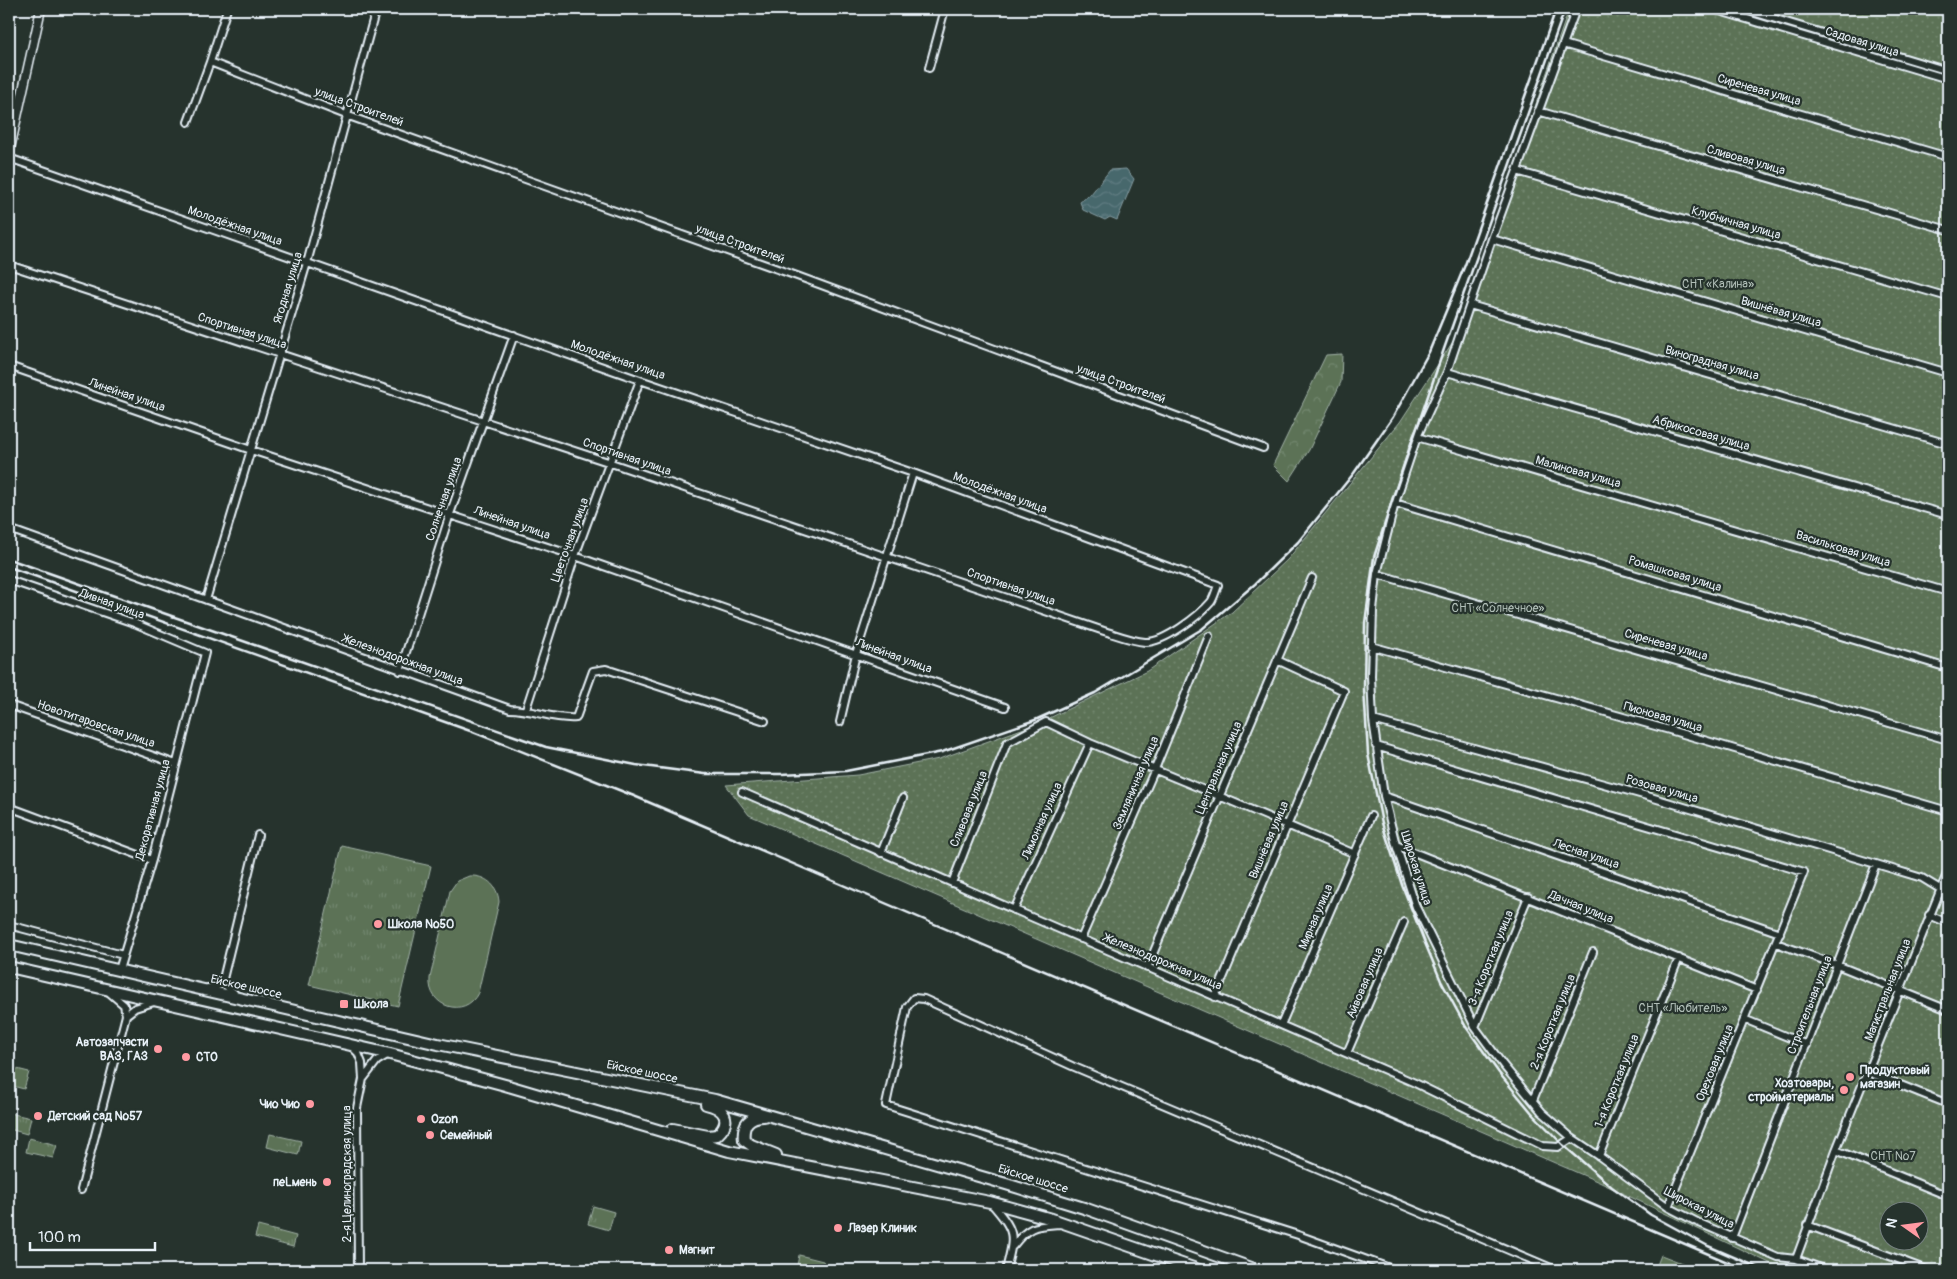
<svg xmlns="http://www.w3.org/2000/svg" width="1957" height="1279" font-family="Pangolin,sans-serif">
<style>
.grass{fill:url(#grass-dots);stroke:#a2b2a7;fill-rule:evenodd}
.forest{fill:url(#forest-crowns);stroke:#a2b2a7}
.park{fill:url(#park-tufts);stroke:#a2b2a7}
.pitch{fill:#5b7256;stroke:#a2b2a7}
.water{fill:url(#water-waves);stroke:#879ea4}
.lines{fill:none;stroke-linecap:round;stroke-linejoin:round}
.minor-casing{stroke:#e8f1f8;stroke-width:10}
.tertiary-casing{stroke:#e8f1f8;stroke-width:11}
.primary-casing{stroke:#e8f1f8;stroke-width:14}
.minor{stroke:#26332d;stroke-width:6}
.tertiary{stroke:#26332d;stroke-width:8}
.primary{stroke:#26332d;stroke-width:10}
.rail{stroke:#e8f1f8;stroke-width:2.5}
.poi-dot{fill:#ff9aa2;stroke:#26332d;stroke-width:2}
.labels{text-anchor:middle;dominant-baseline:central;stroke-width:4.5;stroke-linejoin:round;paint-order:stroke}
.street-label{font-size:12px;fill:#e8f1f8;stroke:#26332d}
.park-label{font-size:12px;fill:#b0beb7;stroke:#26332d}
.poi-label{font-size:12px;font-weight:bold;fill:#e8f1f8;stroke:#26332d;text-anchor:start}
</style>
<defs>
<pattern id="grass-dots" width="8" height="8" patternUnits="userSpaceOnUse" patternTransform="scale(1.25)"><rect width="8" height="8" fill="#5b7256"/><path d="M2 2h.1M6 6h.1" fill="none" stroke="#73876f" stroke-width="1.8" stroke-linecap="round"/></pattern>
<pattern id="forest-crowns" width="20" height="18" patternUnits="userSpaceOnUse" patternTransform="scale(1.25)"><rect width="20" height="18" fill="#5b7256"/><path d="M2 6a3 3 0 1 1 6 0M12 15a3 3 0 1 1 6 0" fill="none" stroke="#73876f"/></pattern>
<pattern id="park-tufts" width="24" height="20" patternUnits="userSpaceOnUse" patternTransform="scale(1.25)"><rect width="24" height="20" fill="#5b7256"/><path d="M3 7l-1-3M5 7V3M7 7l1-3M15 17l-1-3M17 17v-4M19 17l1-3" fill="none" stroke="#73876f"/></pattern>
<pattern id="water-waves" width="16" height="10" patternUnits="userSpaceOnUse" patternTransform="scale(1.25)"><rect width="16" height="10" fill="#46676c"/><path d="M0 5q4-4 8 0t8 0" fill="none" stroke="#617d82"/></pattern>
</defs>
<rect width="100%" height="100%" fill="#26332d"/>
<filter id="ink" filterUnits="userSpaceOnUse"><feTurbulence type="fractalNoise" baseFrequency=".02" numOctaves="2"/><feDisplacementMap in="SourceGraphic" scale="10" xChannelSelector="R" yChannelSelector="G"/><feConvolveMatrix kernelMatrix="1 2 1 2 8 2 1 2 1" color-interpolation-filters="sRGB"/></filter>
<g filter="url(#ink)">
<!-- grass -->
<path class="grass" d="M 1569,9 L 1948,9 L 1948,1270 L 1785,1270 L 1780,1268 L 1599,1182 L 749,815 L 726,785 L 858,775 L 939,759 L 1041,722 L 1147,671 L 1232,612 L 1288,559 L 1400,422 L 1454,340 ZM 1890,1212 L 1920,1212 L 1920,1242 L 1890,1242 Z"/>
<!-- forest -->
<path class="forest" d="M 1342,354 L 1341,382 L 1309,450 L 1289,481 L 1273,465 L 1326,355 Z"/>
<!-- park -->
<path class="park" d="M 342,846 L 431,866 L 398,1006 L 309,985 Z
M 9,1067 L 29,1072 L 24,1089 L 9,1085 Z
M 9,1113 L 31,1118 L 27,1134 L 9,1129 Z
M 270,1134 L 301,1141 L 298,1155 L 267,1147 Z
M 29,1138 L 57,1145 L 53,1158 L 26,1152 Z
M 593,1206 L 614,1212 L 609,1230 L 588,1224 Z
M 258,1226 L 296,1236 L 293,1247 L 255,1237 Z
M 799,1255 L 823,1261 L 825,1265 L 824,1270 L 812,1270 L 797,1266 Z
M 1661,1255 L 1695,1268 L 1694,1270 L 1655,1270 Z"/>
<!-- pitch -->
<path class="pitch" d="M 469,876 C 485,875 498,885 499,902 L 478,993 C 465,1019 427,1007 430,978 L 450,891 L 457,881 Z"/>
<!-- water -->
<path class="water" d="M 1126,169 L 1134,179 L 1117,220 L 1110,217 L 1105,220 L 1083,210 L 1080,202 L 1091,194 L 1110,170 Z"/>
<g class="lines">
<!-- minor casing -->
<g class="minor-casing">
<path id="minor" d="M 227,9 L 210,62 L 346,115 L 797,276 L 1263,448
M 1576,9 L 1492,239 L 1447,372 L 1417,437 L 1395,503 L 1377,574 L 1373,610 L 1371,676 L 1373,720 L 1384,796 L 1396,845 L 1416,907 L 1475,1027 L 1503,1065 L 1542,1112 L 1572,1138 L 1599,1156 L 1668,1207 L 1697,1222 L 1778,1257 L 1796,1259 L 1826,1270
M 1713,9 L 1948,79
M 1743,9 L 1948,71
M 1563,44 L 1948,157
M 929,68 L 945,9
M 1538,111 L 1948,230
M 188,122 L 210,62
M 9,158 L 640,380 L 913,473 L 1218,585 C 1216,590 1214,598 1211,602 C 1199,616 1164,643 1145,642 C 1132,641 1117,635 1104,631 L 611,463 L 9,265
M 1517,171 L 1948,297
M 1492,239 L 1948,373
M 1470,305 L 1948,444
M 9,366 L 251,450 L 575,556 L 1005,707
M 1447,372 L 1948,515
M 1417,437 L 1948,592
M 1395,503 L 1948,668
M 9,529 L 510,709 C 533,709 553,720 576,718 L 593,671 L 606,669 L 765,721
M 1377,574 L 1948,740
M 9,580 L 134,623 L 205,653 L 152,860 L 119,970
M 206,600 L 307,263 L 376,9
M 1371,646 L 1666,729 L 1948,811
M 400,671 L 450,514 L 514,335
M 9,705 L 176,764
M 526,709 L 575,556 L 640,380
M 1373,720 L 1647,796 L 1876,864 L 1922,878 L 1940,889
M 840,722 L 856,654 L 913,473
M 1376,746 L 1804,872 L 1668,1207
M 742,792 L 1415,1083 L 1543,1146 L 1558,1147 L 1572,1138
M 1384,796 L 1780,933
M 9,807 L 152,860
M 1396,845 L 1757,990
M 881,853 L 903,798
M 952,883 L 1007,743 L 1046,722 L 1090,743 L 1219,796 L 1355,854
M 1014,910 L 1090,743
M 1929,915 L 1948,923
M 9,925 L 123,955
M 1081,939 L 1155,769 L 1209,636
M 1776,943 L 1837,965 L 1948,1010
M 1147,968 L 1312,578
M 223,979 L 223,983 L 234,993 L 234,997
M 208,988 L 216,987 L 223,979 L 258,835
M 1215,997 L 1344,691 L 1277,660
M 126,1015 L 135,1008 L 154,1002
M 1744,1019 L 1807,1045
M 1281,1025 L 1371,816
M 1475,1027 L 1528,897
M 351,1046 L 358,1053 L 362,1063 L 363,1079 L 357,1108 L 358,1270
M 1347,1053 L 1404,922
M 1868,1072 L 1948,1104
M 364,1078 L 377,1061 L 389,1054
M 1533,1100 L 1593,952
M 1836,1150 L 1948,1196
M 1599,1156 L 1679,958
M 81,1190 L 126,1015 L 124,1005 L 110,993
M 991,1203 C 1016,1232 1015,1234 1006,1270
M 1807,1225 L 1927,1270
M 1732,1238 L 1876,864
M 1013,1246 C 1029,1225 1035,1226 1061,1224
M 1796,1259 L 1836,1150 L 1948,871
M 1395,1270 L 1298,1235 L 886,1105 L 907,1007 L 914,998 L 924,999 L 1072,1066 L 1556,1270"/>
</g>
<!-- tertiary casing -->
<g class="tertiary-casing">
<path id="tertiary" d="M 9,153 L 41,9"/>
</g>
<!-- primary casing -->
<g class="primary-casing">
<path id="primary" d="M 9,945 L 438,1044 L 715,1100 L 1006,1184 L 1084,1208 L 1257,1270
M 9,967 L 390,1054 L 505,1085 L 729,1151 L 990,1202 L 1052,1219 L 1199,1270
M 764,1116 C 749,1116 742,1124 744,1140 L 751,1145 L 776,1155
M 673,1129 L 708,1136 L 717,1135 C 733,1120 724,1108 706,1104"/>
</g>
<!-- minor -->
<use href="#minor" class="minor"/>
<!-- tertiary -->
<use href="#tertiary" class="tertiary"/>
<!-- primary -->
<use href="#primary" class="primary"/>
<!-- rail -->
<path class="rail" d="M 1565,9 L 1444,349 L 1394,495 L 1374,557 L 1365,623 L 1364,689 L 1368,754 L 1382,823 L 1402,885 L 1425,943 L 1441,981 L 1466,1027 L 1499,1073 L 1532,1113 L 1563,1145 L 1612,1187 L 1651,1215 L 1708,1246 L 1764,1270
M 9,559 L 546,747 L 636,765 L 705,774 L 781,774 L 846,771 L 942,752 L 1035,720 L 1095,693 L 1202,629 L 1255,584 L 1298,542 L 1354,473 L 1393,417 L 1429,352 L 1465,265 L 1556,9
M 9,567 L 473,732 L 634,796 L 1746,1270"/>
</g>
</g>
<!-- markers -->
<g class="poi-dot">
<circle cx="378" cy="924" r="5"/>
<rect x="339" y="999" width="10" height="10" rx="2.5"/>
<circle cx="158" cy="1049" r="5"/>
<circle cx="186" cy="1057" r="5"/>
<circle cx="1850" cy="1077" r="5"/>
<circle cx="1844" cy="1090" r="5"/>
<circle cx="310" cy="1104" r="5"/>
<circle cx="38" cy="1116" r="5"/>
<circle cx="421" cy="1119" r="5"/>
<circle cx="430" cy="1135" r="5"/>
<circle cx="327" cy="1182" r="5"/>
<circle cx="838" cy="1228" r="5"/>
<circle cx="669" cy="1250" r="5"/>
</g>
<g class="labels">
<!-- street labels -->
<g class="street-label">
<text transform="translate(1862 42) rotate(17)">Садовая улица</text>
<text transform="translate(1759 90) rotate(16)">Сиреневая улица</text>
<text transform="translate(359 107) rotate(20)">улица Строителей</text>
<text transform="translate(1746 160) rotate(16)">Сливовая улица</text>
<text transform="translate(1736 223) rotate(16)">Клубничная улица</text>
<text transform="translate(235 226) rotate(19)">Молодёжная улица</text>
<text transform="translate(740 244) rotate(20)">улица Строителей</text>
<text transform="translate(288 288) rotate(-73)">Ягодная улица</text>
<text transform="translate(1781 312) rotate(16)">Вишнёвая улица</text>
<text transform="translate(242 331) rotate(18)">Спортивная улица</text>
<text transform="translate(618 360) rotate(19)">Молодёжная улица</text>
<text transform="translate(1712 363) rotate(16)">Виноградная улица</text>
<text transform="translate(1121 384) rotate(20)">улица Строителей</text>
<text transform="translate(127 395) rotate(19)">Линейная улица</text>
<text transform="translate(1701 433) rotate(16)">Абрикосовая улица</text>
<text transform="translate(627 457) rotate(19)">Спортивная улица</text>
<text transform="translate(1578 472) rotate(16)">Малиновая улица</text>
<text transform="translate(1000 493) rotate(20)">Молодёжная улица</text>
<text transform="translate(444 499) rotate(-71)">Солнечная улица</text>
<text transform="translate(512 523) rotate(19)">Линейная улица</text>
<text transform="translate(570 540) rotate(-70)">Цветочная улица</text>
<text transform="translate(1843 549) rotate(17)">Васильковая улица</text>
<text transform="translate(1675 574) rotate(17)">Ромашковая улица</text>
<text transform="translate(1011 587) rotate(19)">Спортивная улица</text>
<text transform="translate(112 604) rotate(20)">Дивная улица</text>
<text transform="translate(1666 645) rotate(16)">Сиреневая улица</text>
<text transform="translate(894 656) rotate(20)">Линейная улица</text>
<text transform="translate(403 660) rotate(20)">Железнодорожная улица</text>
<text transform="translate(1663 717) rotate(16)">Пионовая улица</text>
<text transform="translate(96 724) rotate(19)">Новотитаровская улица</text>
<text transform="translate(1219 768) rotate(-67)">Центральная улица</text>
<text transform="translate(1136 783) rotate(-67)">Земляничная улица</text>
<text transform="translate(1662 789) rotate(16)">Розовая улица</text>
<text transform="translate(969 809) rotate(-68)">Сливовая улица</text>
<text transform="translate(153 810) rotate(-75)">Декоративная улица</text>
<text transform="translate(1042 821) rotate(-66)">Лимонная улица</text>
<text transform="translate(1269 840) rotate(-67)">Вишнёвая улица</text>
<text transform="translate(1586 854) rotate(19)">Лесная улица</text>
<text transform="translate(1416 868) rotate(72)">Широкая улица</text>
<text transform="translate(1581 907) rotate(22)">Дачная улица</text>
<text transform="translate(1316 917) rotate(-67)">Мирная улица</text>
<text transform="translate(1491 958) rotate(-68)">3-я Короткая улица</text>
<text transform="translate(1163 962) rotate(23)">Железнодорожная улица</text>
<text transform="translate(1365 983) rotate(-67)">Айвовая улица</text>
<text transform="translate(246 987) rotate(13)">Ейское шоссе</text>
<text transform="translate(1888 990) rotate(-69)">Магистральная улица</text>
<text transform="translate(1810 1005) rotate(-69)">Строительная улица</text>
<text transform="translate(1553 1022) rotate(-68)">2-я Короткая улица</text>
<text transform="translate(1715 1063) rotate(-68)">Ореховая улица</text>
<text transform="translate(642 1072) rotate(12)">Ейское шоссе</text>
<text transform="translate(1617 1081) rotate(-68)">1-я Короткая улица</text>
<text transform="translate(347 1174) rotate(-90)">2-я Целиноградская улица</text>
<text transform="translate(1033 1179) rotate(17)">Ейское шоссе</text>
<text transform="translate(1699 1208) rotate(27)">Широкая улица</text>
</g>
<!-- park labels -->
<g class="park-label">
<text x="1718" y="284">СНТ «Калина»</text>
<text x="1498" y="608">СНТ «Солнечное»</text>
<text x="1683" y="1008">СНТ «Любитель»</text>
<text x="1893" y="1156">СНТ №7</text>
</g>
<!-- poi labels -->
<g class="poi-label">
<text x="388" y="924">Школа №50</text>
<text x="354" y="1004">Школа</text>
<text x="148" y="1042" text-anchor="end">Автозапчасти<tspan x="148" dy="14">ВАЗ, ГАЗ</tspan></text>
<text x="196" y="1057">СТО</text>
<text x="1860" y="1070">Продуктовый<tspan x="1860" dy="14">магазин</tspan></text>
<text x="1834" y="1083" text-anchor="end">Хозтовары,<tspan x="1834" dy="14">стройматериалы</tspan></text>
<text x="300" y="1104" text-anchor="end">Чио Чио</text>
<text x="48" y="1116">Детский сад №57</text>
<text x="431" y="1119">Ozon</text>
<text x="440" y="1135">Семейный</text>
<text x="317" y="1182" text-anchor="end">пеLмень</text>
<text x="848" y="1228">Лазер Клиник</text>
<text x="679" y="1250">Магнит</text>
</g>
</g>
<!-- margin -->
<rect width="1957" height="1279" fill="none" stroke="#26332d" stroke-width="30"/>
<rect x="15" y="15" width="1927" height="1249" fill="none" stroke="#e8f1f8" stroke-width="2" filter="url(#ink)"/>
<!-- north arrow -->
<g transform="translate(1904 1226) rotate(284)"><circle r="24" fill="#26332d" stroke="#747f7e"/>
<path d="M0-4L9 19L0 12L-9 19Z" fill="#ff9aa2"/>
<text y="-8" font-size="14" font-weight="bold" text-anchor="middle" fill="#e8f1f8">N</text>
</g>
<!-- scale -->
<path d="M30 1242v8h125v-8" fill="none" stroke="#e8f1f8" stroke-width="2.5"/>
<text x="38" y="1242" font-size="15" fill="#e8f1f8" stroke="#26332d" stroke-width="4" paint-order="stroke">100 m</text>
</svg>
